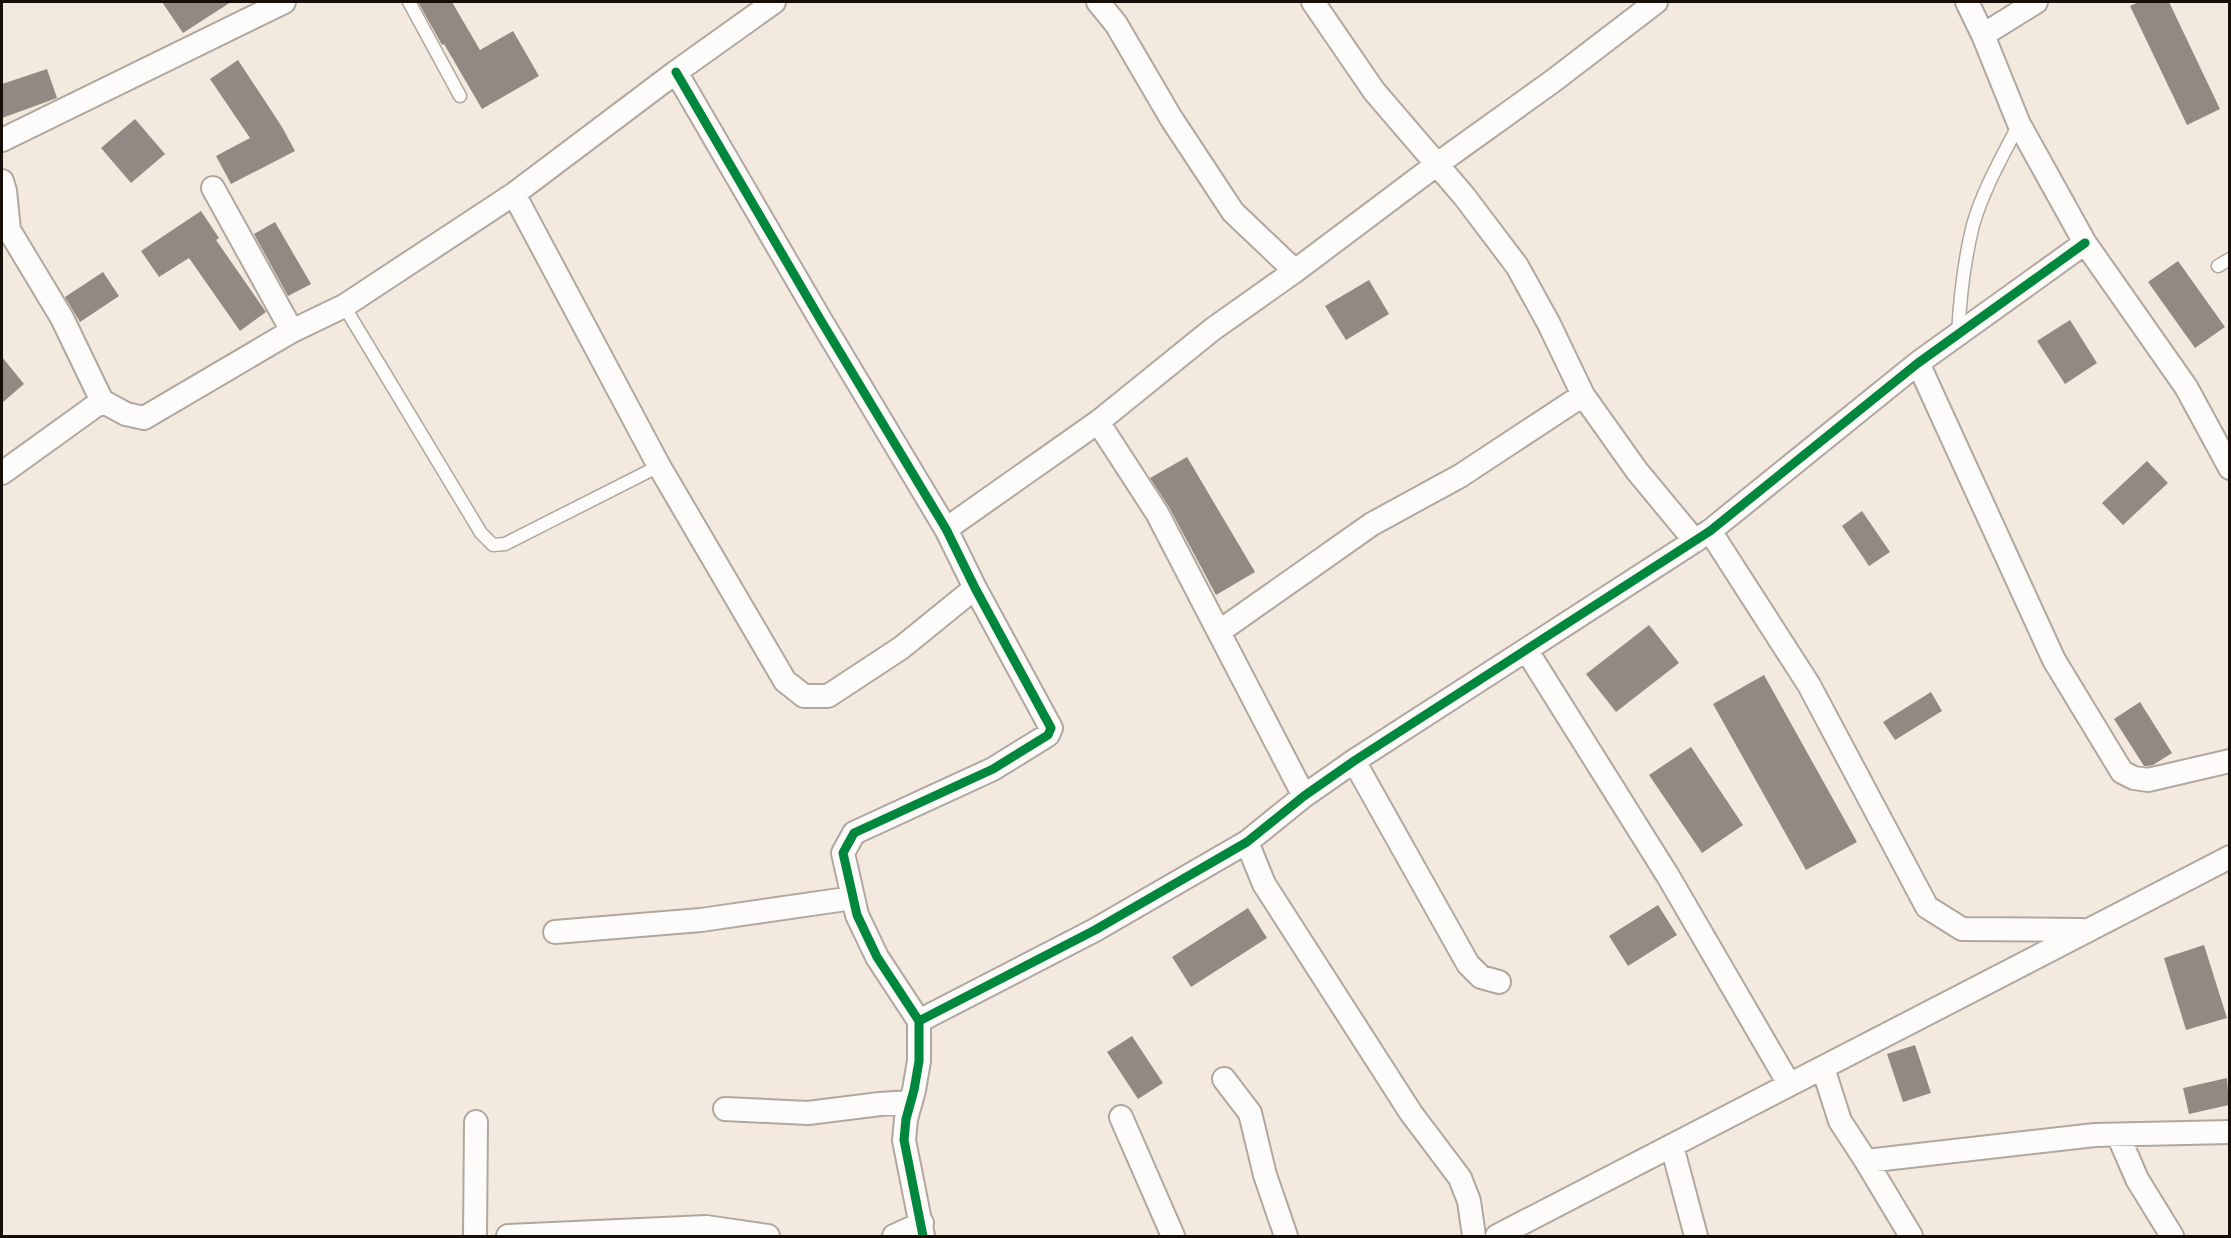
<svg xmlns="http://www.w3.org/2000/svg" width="2231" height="1238" font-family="Overpass,sans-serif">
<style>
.building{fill:#928a82}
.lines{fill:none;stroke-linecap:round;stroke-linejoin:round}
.lane-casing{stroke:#b0a79f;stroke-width:15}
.street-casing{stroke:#b0a79f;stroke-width:26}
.lane{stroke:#fdfcfa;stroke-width:12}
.street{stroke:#fdfcfa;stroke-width:22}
.cycleway-casing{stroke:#fdf9f4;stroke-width:13}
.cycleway{stroke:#00873e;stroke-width:9}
</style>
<rect width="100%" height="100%" fill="#f4e9df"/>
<!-- building -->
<path class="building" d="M 162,2 L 231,2 L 183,33 Z
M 418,2 L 452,2 L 480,50 L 513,31 L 539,76 L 482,109 L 444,44 L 442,45 Z
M 2139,2 L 2169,2 L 2220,109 L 2187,125 L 2130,6 Z
M 238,60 L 282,127 L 295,151 L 231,184 L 216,156 L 250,138 L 210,79 Z
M 47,69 L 57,98 L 2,118 L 2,84 Z
M 135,119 L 165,154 L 131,183 L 101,148 Z
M 201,211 L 219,238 L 216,240 L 266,312 L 240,331 L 189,258 L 159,277 L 141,251 Z
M 275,222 L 311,284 L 288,296 L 254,234 Z
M 2178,261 L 2225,327 L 2195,348 L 2148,282 Z
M 103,272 L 119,296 L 80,322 L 65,297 Z
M 1369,280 L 1389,314 L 1346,340 L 1325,306 Z
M 2070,320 L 2097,363 L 2065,384 L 2037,341 Z
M 2,357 L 24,384 L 2,403 Z
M 1187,457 L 1255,572 L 1216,595 L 1169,507 L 1150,478 Z
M 2147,461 L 2168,483 L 2123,525 L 2102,503 Z
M 1862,511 L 1890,552 L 1869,566 L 1842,526 Z
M 1649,625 L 1679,663 L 1616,712 L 1586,674 Z
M 1764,675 L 1857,842 L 1806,870 L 1713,704 Z
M 1931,692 L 1942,711 L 1895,740 L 1883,722 Z
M 2140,702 L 2172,753 L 2153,765 L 2147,766 L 2144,766 L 2114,719 Z
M 1691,747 L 1743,825 L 1702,853 L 1649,775 Z
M 1658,905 L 1677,935 L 1628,966 L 1609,936 Z
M 1248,908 L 1267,938 L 1191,987 L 1172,957 Z
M 2204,945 L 2227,1018 L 2186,1030 L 2164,958 Z
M 1132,1036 L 1163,1083 L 1138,1099 L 1107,1052 Z
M 1915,1045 L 1931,1093 L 1903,1102 L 1887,1054 Z
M 2227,1078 L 2229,1105 L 2189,1114 L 2183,1088 Z"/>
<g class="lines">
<!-- lane casing -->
<g class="lane-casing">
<path id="lane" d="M 409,2 L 460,96
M 2218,266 L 2230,259
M 344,306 L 481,533 L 493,545 L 505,544 L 659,466
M 1958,334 C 1960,297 1964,261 1973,225 C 1983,190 2002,157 2019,124"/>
</g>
<!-- street casing -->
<g class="street-casing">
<path id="street" d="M 1098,2 L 1116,24 L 1171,118 L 1233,212 L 1295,271
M 1313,2 L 1374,91 L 1464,196 L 1517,266 L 1549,324 L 1583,395 L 1637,471 L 1695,541
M 1967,2 L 1983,35 L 2019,124 L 2085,243 L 2186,387 L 2230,468
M 1983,35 L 2036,2
M 676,72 L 820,319 L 946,529 L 975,588 L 1051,728 L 1048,735 L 993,769 L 854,833 L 843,853 L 857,915 L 877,957 L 919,1021 L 919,1061 L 914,1090 L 906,1119 L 904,1140 L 923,1236
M 2,140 L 284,2
M 2,181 L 5,191 L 9,230 L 62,318 L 102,401 L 126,414 L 144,418 L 292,331 L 344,306 L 514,194 L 676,72 L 774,2
M 213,188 L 292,331
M 514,194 L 659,466 L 785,681 L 804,696 L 828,696 L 901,648 L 975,588
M 1918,363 L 2054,660 L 2122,772 L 2134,778 L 2148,780 L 2230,761
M 1098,422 L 1157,513 L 1304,796
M 2,473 L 102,401
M 946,529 L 1098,422 L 1213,329 L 1295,271 L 1436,165 L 1553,81 L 1656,2
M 1710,531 L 1809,685 L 1927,907 L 1962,929 L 2082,930
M 1220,631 L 1372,524 L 1460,476 L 1583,395
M 1527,651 L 1668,876 L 1789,1084
M 1354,761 L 1468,964 L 1481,977 L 1499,982
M 1247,842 L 1264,884 L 1411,1113 L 1460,1178 L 1469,1201 L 1474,1236
M 555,932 L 701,920 L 853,898
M 919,1021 L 1095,930 L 1247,842 L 1304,796 L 1354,761 L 1710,531 L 1918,363 L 2085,243
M 1823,1068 L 1840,1121 L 1866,1161 L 1911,1236
M 1224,1079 L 1250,1113 L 1265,1175 L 1286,1236
M 725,1109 L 808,1113 L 880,1104 L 911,1102
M 1121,1117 L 1173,1236
M 2118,1135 L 2137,1179 L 2172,1236
M 1672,1146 L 1696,1236
M 1866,1161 L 2095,1135 L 2230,1132
M 475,1236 L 476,1122
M 508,1236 L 706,1227 L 768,1236
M 894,1236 L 922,1223
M 1497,1236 L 2230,857"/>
</g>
<!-- lane -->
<use href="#lane" class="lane"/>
<!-- street -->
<use href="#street" class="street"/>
<!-- cycleway casing -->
<g class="cycleway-casing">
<path id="cycleway" d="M 676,72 L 820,319 L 946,529 L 975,588 L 1051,728 L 1048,735 L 993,769 L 854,833 L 843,853 L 857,915 L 877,957 L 919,1021 L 919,1061 L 914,1090 L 906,1119 L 904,1140 L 923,1236
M 919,1021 L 1095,930 L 1247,842 L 1304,796 L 1354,761 L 1710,531 L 1918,363 L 2085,243"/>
</g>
<!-- cycleway -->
<use href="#cycleway" class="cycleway"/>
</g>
<!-- border -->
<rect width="2231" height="1238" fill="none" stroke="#160e07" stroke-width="6"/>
</svg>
